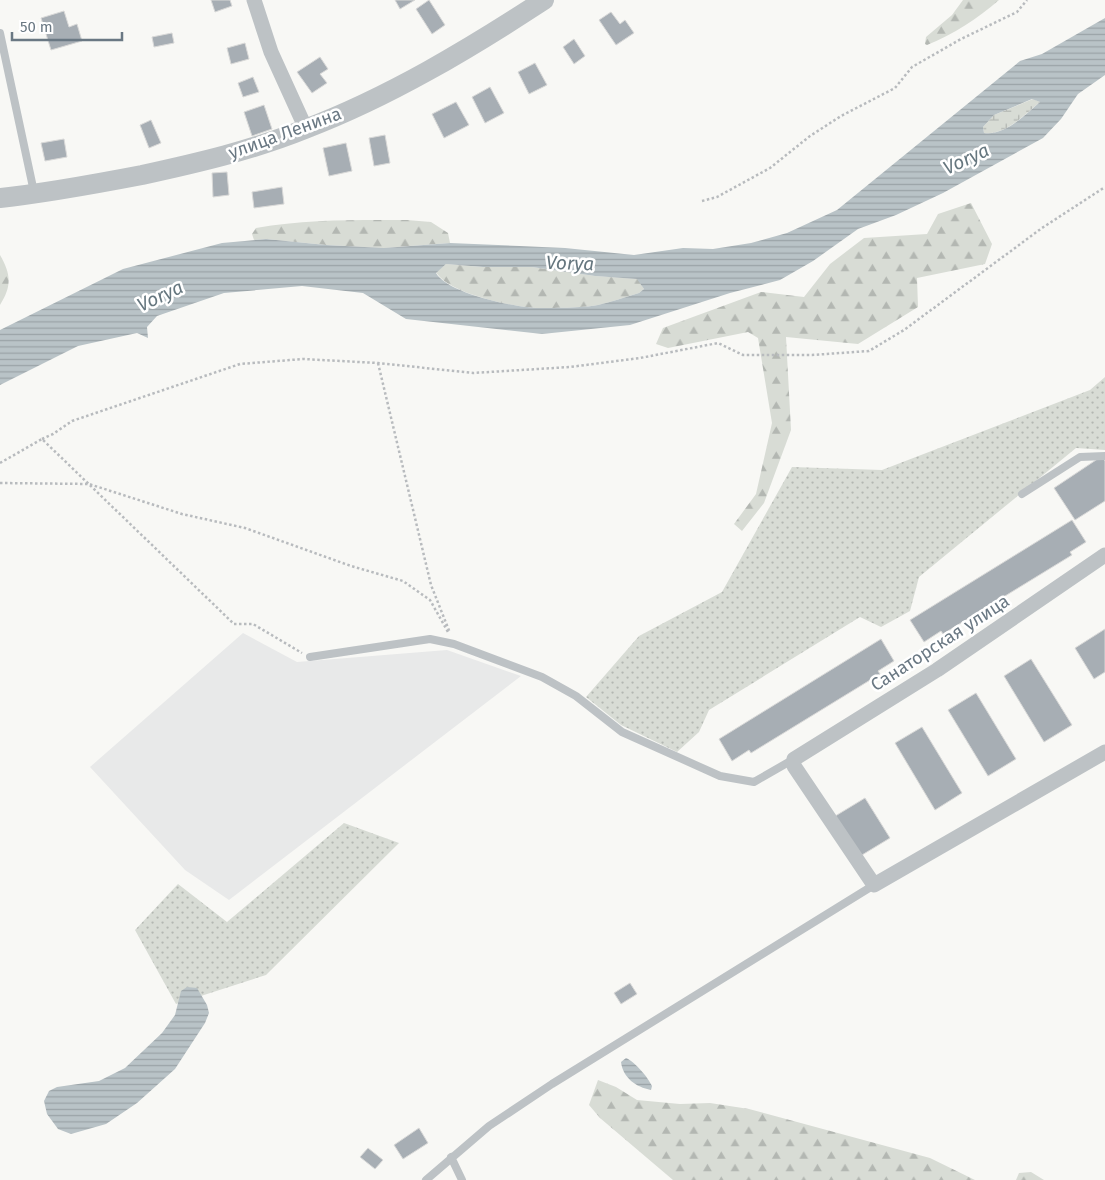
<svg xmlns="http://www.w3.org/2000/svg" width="1105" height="1180" font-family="'Fira Sans',sans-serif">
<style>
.built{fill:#e8e9e9}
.forest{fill:url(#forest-firs)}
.wetland{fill:url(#wetland-marsh)}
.garden{fill:url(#garden-dots)}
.water{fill:url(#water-rules);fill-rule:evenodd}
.building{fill:#a7aeb4;stroke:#d9d9d8}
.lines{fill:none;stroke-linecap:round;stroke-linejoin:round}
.path{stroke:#b8bbbe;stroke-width:2.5;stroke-dasharray:2.5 2.5;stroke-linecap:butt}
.service{stroke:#bdc2c5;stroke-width:8}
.minor{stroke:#bdc2c5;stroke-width:15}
.tertiary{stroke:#bdc2c5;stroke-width:20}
.labels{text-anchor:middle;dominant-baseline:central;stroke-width:5;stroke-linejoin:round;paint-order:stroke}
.street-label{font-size:18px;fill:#6a7883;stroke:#fff}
.water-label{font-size:19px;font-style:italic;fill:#66777f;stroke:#fff}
</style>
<defs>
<pattern id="forest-firs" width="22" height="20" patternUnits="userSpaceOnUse" patternTransform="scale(1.25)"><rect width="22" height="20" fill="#d8dcd5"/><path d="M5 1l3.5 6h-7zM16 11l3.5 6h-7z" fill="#b3b7b2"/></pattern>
<pattern id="wetland-marsh" width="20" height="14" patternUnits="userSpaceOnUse" patternTransform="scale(1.25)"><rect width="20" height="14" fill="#d8dcd5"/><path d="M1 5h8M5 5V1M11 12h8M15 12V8" fill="none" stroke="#b3b7b2"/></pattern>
<pattern id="garden-dots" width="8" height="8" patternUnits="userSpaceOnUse" patternTransform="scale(1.25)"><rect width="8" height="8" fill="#d8dcd5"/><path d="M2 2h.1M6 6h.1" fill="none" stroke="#b3b7b2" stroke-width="1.8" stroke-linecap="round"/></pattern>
<pattern id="water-rules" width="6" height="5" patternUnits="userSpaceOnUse" patternTransform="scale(1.25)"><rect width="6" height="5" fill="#b9c3c7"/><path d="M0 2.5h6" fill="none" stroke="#9aa3a7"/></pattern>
</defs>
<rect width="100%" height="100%" fill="#f8f8f5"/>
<!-- built -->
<path class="built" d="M 243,633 L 297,662 L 447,650 L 521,676 L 229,900 L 185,870 L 90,767 Z"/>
<!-- forest -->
<path class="forest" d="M 963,0 L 999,0 C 977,19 954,34 927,45 L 925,44 L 926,37 L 952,15 Z
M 971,203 L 992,244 L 985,264 L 917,278 L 918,307 L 858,344 L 786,337 L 791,430 L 764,503 L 742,531 L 734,524 L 756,494 L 772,423 L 758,338 L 748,332 L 668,348 L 656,344 L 663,328 L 761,292 L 804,297 L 830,264 L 864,238 L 927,234 L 938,214 Z
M 407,220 L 431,222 L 448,233 L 450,243 L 384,248 L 326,245 L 266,239 L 254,240 L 252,234 L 256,228 C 306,219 357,220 407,220 Z
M 0,255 C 11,274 12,286 0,305 Z
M 446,264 L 483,267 L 532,267 L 595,276 L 638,279 L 644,289 L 639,293 C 625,297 611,302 598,305 C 583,308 551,308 536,308 C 513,307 447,293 436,272 Z
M 598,1080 L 616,1087 L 637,1100 L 680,1104 L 710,1103 L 749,1109 L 930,1158 L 975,1180 L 673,1180 L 600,1118 L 589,1105 Z
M 1031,1172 L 1044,1180 L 1016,1180 L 1019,1173 Z"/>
<!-- wetland -->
<path class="wetland" d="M 1033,99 L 1040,102 C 1024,115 1006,135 984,133 L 983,127 L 994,115 Z"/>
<!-- garden -->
<path class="garden" d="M 1105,377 L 1105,450 L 1076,448 L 919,577 L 910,611 L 881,627 L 860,617 L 709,710 L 699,732 L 677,752 L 621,725 L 586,697 L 639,636 L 722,592 L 792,467 L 882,470 L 1090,390 Z
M 344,823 L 399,843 L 266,975 L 176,1004 L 135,930 L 178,884 L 227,922 Z"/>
<!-- water -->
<path class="water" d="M 1105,18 L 1105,75 L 1078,94 L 1061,119 L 1043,138 L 943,193 L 896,215 L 858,229 L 813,261 L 780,280 L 730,293 L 630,325 L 542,334 L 406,319 L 363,293 L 302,286 L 224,293 L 157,316 L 147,327 L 148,338 L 137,333 L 78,346 L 0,385 L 0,330 L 123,269 L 222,243 L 266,239 L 326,245 L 384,248 L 450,243 L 565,248 L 634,255 L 683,248 L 713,249 L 751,243 L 787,233 L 837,210 L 1020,61 L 1042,54 ZM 1032,99 L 1040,102 C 1025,115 1005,136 984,133 L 983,127 L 994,115 ZM 446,264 L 483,267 L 532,267 L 595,276 L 637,279 L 644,289 L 639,293 C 625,297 611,302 598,305 C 583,308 551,308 536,308 C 513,307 447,293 436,273 Z
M 187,987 L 197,988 L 207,1005 L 209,1013 L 205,1023 L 175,1069 L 137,1103 L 106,1124 L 71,1134 L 58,1129 L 47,1114 L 44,1101 L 49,1091 L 57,1087 L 99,1081 L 125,1068 L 162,1033 L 175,1015 L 181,991 Z
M 626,1058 C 635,1062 648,1077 652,1086 L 651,1090 C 636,1087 623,1078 621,1062 Z"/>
<!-- building -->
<path class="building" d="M 211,0 L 230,0 L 232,6 L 215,12 Z
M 395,0 L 415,0 L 400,9 Z
M 429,0 L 445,25 L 432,34 L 416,9 Z
M 64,11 L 69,27 L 77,24 L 82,41 L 51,50 L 41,18 Z
M 611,12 L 620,24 L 625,20 L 634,33 L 616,45 L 599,20 Z
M 172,33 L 174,43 L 154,47 L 152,37 Z
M 574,39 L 585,56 L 574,64 L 563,47 Z
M 245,43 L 249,59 L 231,64 L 227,48 Z
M 320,57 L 328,69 L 320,74 L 327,83 L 312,93 L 297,72 Z
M 535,63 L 547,85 L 529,94 L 518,72 Z
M 253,77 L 259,92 L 243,97 L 238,83 Z
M 490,87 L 504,113 L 485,123 L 472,97 Z
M 456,102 L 469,125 L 444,138 L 432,114 Z
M 264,105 L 272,129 L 252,136 L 244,112 Z
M 151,120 L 161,143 L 149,148 L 140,125 Z
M 385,135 L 390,163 L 374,166 L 369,138 Z
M 64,139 L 67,157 L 45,161 L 41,143 Z
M 346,143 L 352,171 L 329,176 L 323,148 Z
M 227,172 L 229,195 L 213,197 L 212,173 Z
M 282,187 L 284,204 L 254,208 L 252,192 Z
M 1102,456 L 1105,461 L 1105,501 L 1075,520 L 1054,488 Z
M 1072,520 L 1086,542 L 1070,552 L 1072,555 L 943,634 L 941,631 L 924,642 L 910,620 Z
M 1105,629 L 1105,672 L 1094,679 L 1075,648 Z
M 881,639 L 894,661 L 878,671 L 880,674 L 751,753 L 749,750 L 732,761 L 719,739 Z
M 1031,659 L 1072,725 L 1044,742 L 1004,676 Z
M 976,693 L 1016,759 L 988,776 L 948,710 Z
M 922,727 L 962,793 L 935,810 L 895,743 Z
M 865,798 L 890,838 L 857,858 L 832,818 Z
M 630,983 L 637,994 L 621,1004 L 614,993 Z
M 419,1128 L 428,1143 L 403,1159 L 394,1145 Z
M 368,1148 L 383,1160 L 375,1169 L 360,1157 Z"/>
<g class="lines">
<!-- path -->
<path class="path" d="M 702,201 L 717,197 L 770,168 L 810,136 L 841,116 L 895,88 L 912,67 L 961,39 L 1017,12 L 1027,0
M 378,363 L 431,585 L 450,633
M 42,439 L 53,434 L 72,421 L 240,364 L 303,359 L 378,363 L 473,373 L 570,367 L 640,358 L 718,343 L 743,355 L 812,355 L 869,351 L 904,330 L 1042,228 L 1105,187
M 0,463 L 42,439 L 234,624 L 253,624 L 302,653
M 0,483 L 89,484 L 182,514 L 245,528 L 351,566 L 403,581 L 430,600 L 448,632"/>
<!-- service -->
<path class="service" d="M 0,33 L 34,192
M 1022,494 L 1080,457 L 1105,456
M 310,657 L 430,639 L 454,644 L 542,677 L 576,696 L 622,732 L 720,776 L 754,782 L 794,759
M 451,1157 L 462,1180
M 426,1180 L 489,1126 L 552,1084 L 874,885"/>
<!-- minor -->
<path class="minor" d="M 254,0 L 271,52 L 306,129
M 1105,555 L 937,670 L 794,759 L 794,766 L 874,885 L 1105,752"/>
<!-- tertiary -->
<path class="tertiary" d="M 0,198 C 48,193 95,184 142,175 C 197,163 253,150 305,129 C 389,97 469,49 544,0"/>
</g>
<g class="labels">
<!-- street labels -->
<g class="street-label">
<text transform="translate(285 133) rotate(-20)">улица Ленина</text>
<text transform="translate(940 643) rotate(-33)">Санаторская улица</text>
</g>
<!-- water labels -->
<g class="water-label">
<text transform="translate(966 159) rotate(-25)">Vorya</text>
<text transform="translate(570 263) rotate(2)">Vorya</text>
<text transform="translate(160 296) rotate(-25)">Vorya</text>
</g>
</g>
<!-- scale -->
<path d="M12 32v8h110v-8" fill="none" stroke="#6a7883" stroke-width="2.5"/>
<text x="20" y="32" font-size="15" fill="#6a7883" stroke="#ffffff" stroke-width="4" paint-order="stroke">50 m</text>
</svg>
